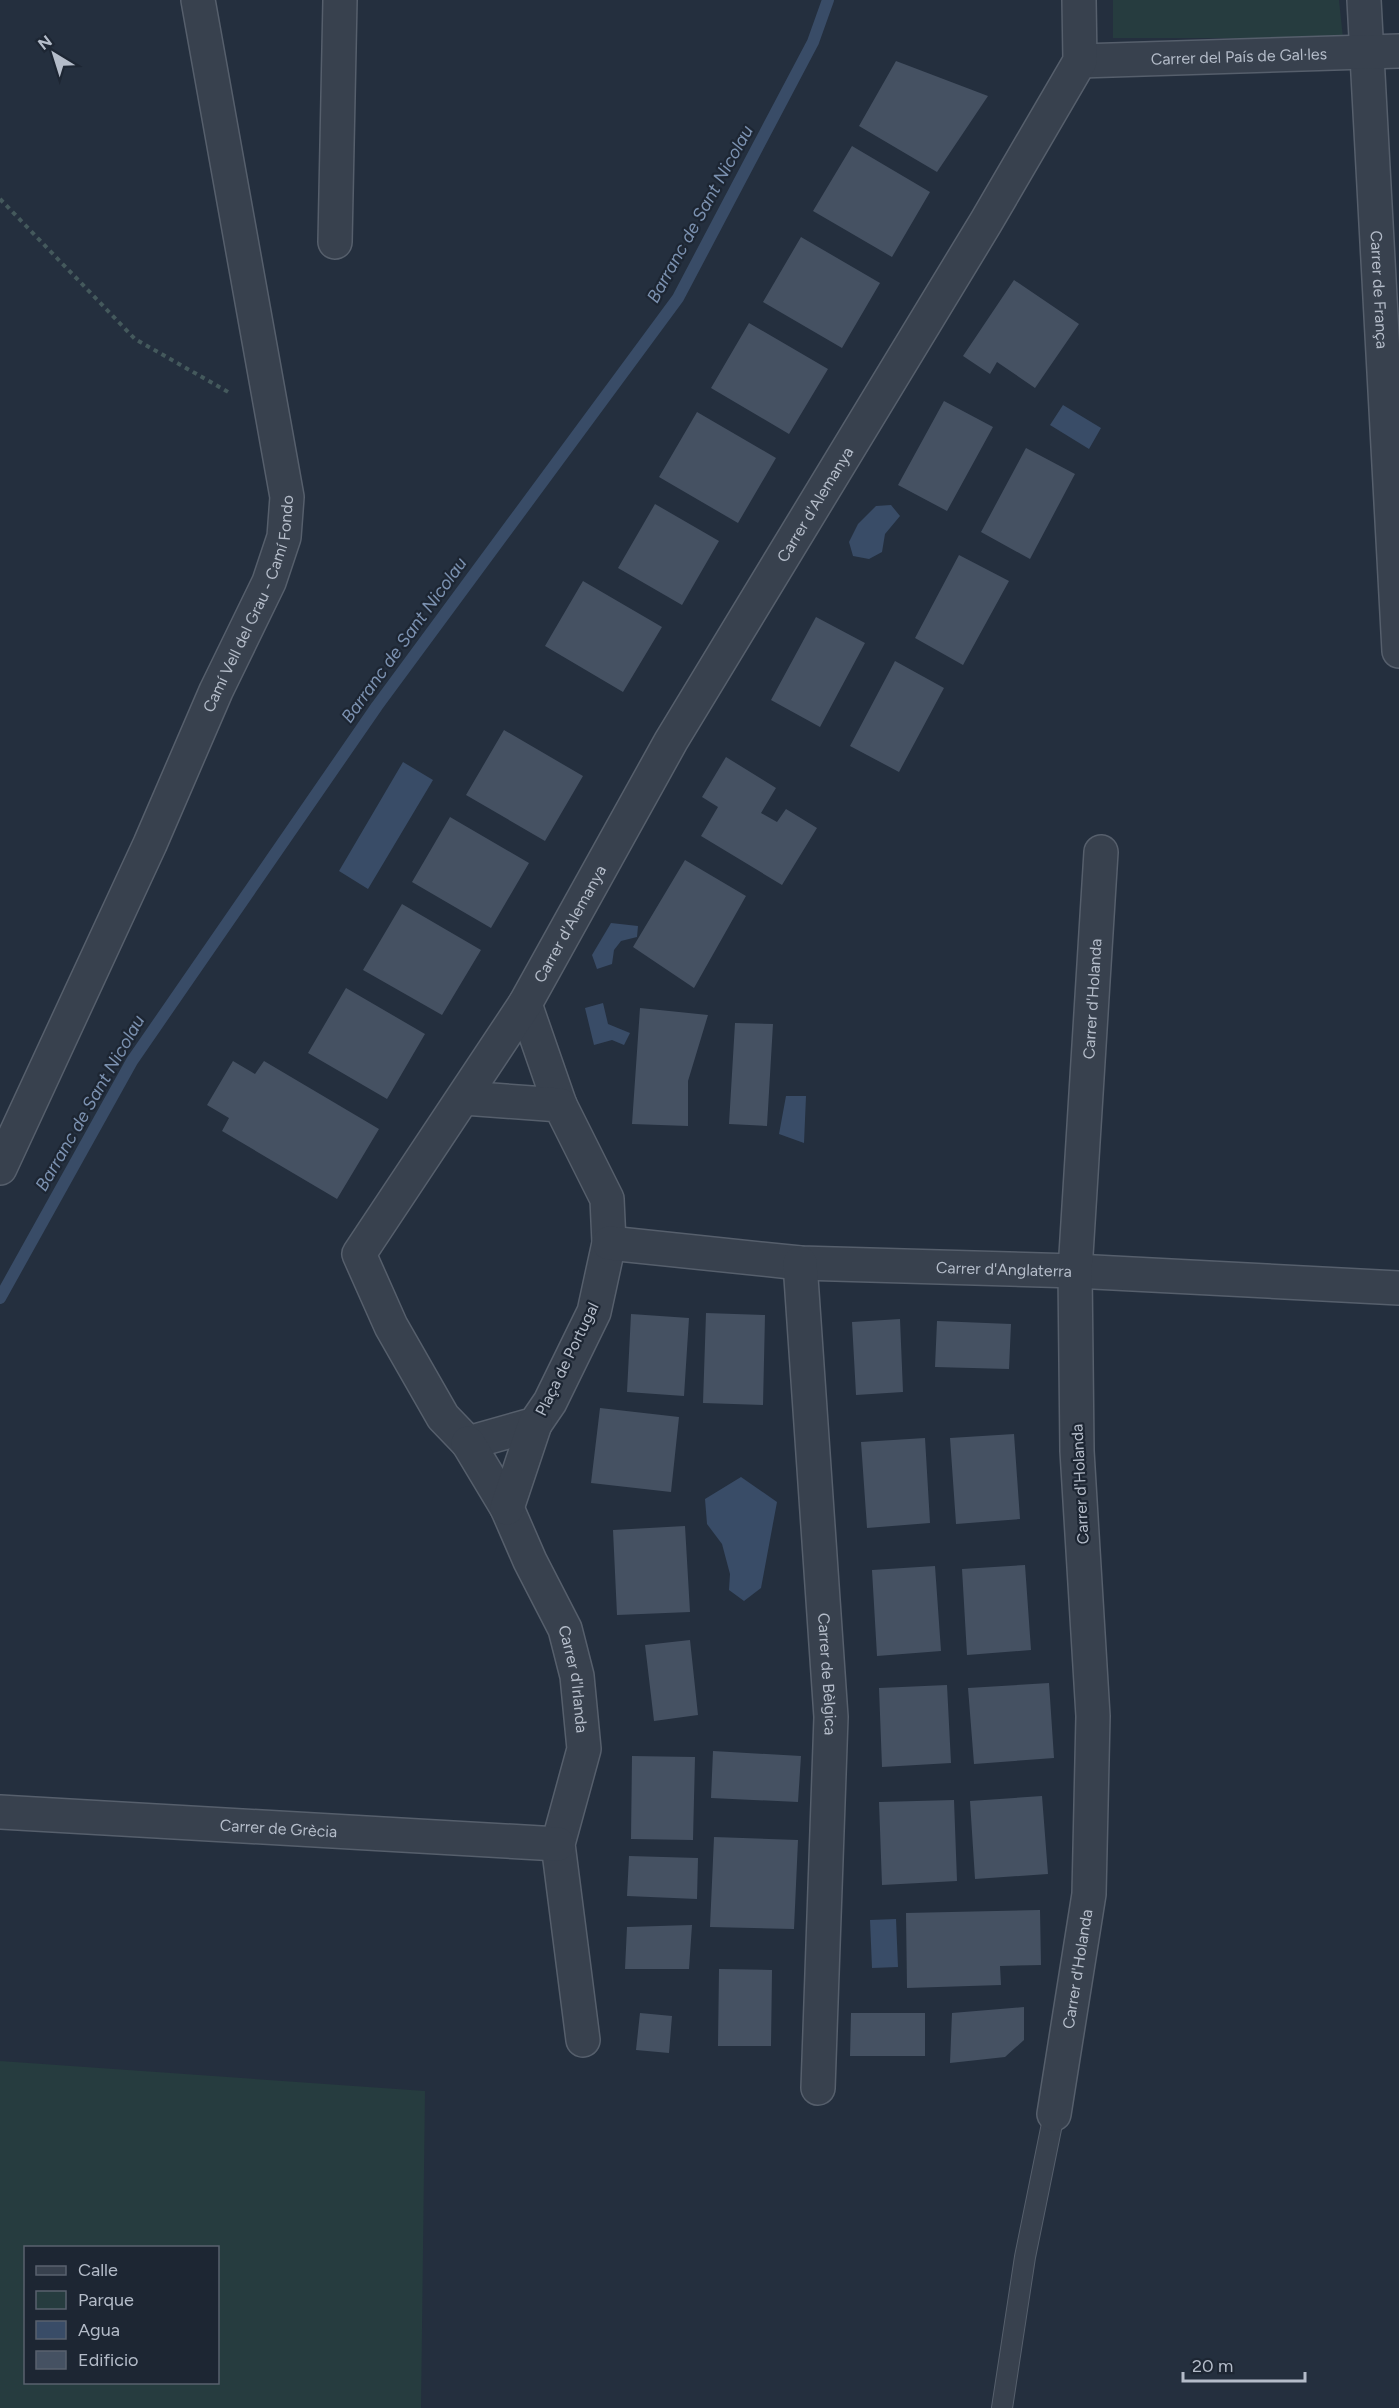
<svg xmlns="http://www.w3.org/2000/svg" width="1399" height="2408" font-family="Figtree,sans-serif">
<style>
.green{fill:#263c3f;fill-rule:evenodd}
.water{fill:#394c67}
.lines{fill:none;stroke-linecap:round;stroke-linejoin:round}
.stream{stroke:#394c67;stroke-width:12}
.building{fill:#455162}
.lane-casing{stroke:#565f6c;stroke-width:22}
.street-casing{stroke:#565f6c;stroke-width:36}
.path{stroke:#44595c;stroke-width:4;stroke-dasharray:4.5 4.5;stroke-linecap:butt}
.lane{stroke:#38414e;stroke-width:20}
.street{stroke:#38414e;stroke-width:33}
.labels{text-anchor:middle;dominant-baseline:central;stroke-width:4.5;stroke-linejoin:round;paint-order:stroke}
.street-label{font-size:16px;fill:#b4bcc9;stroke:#1d2633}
.water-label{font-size:18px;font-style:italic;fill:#7c92b1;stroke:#1d2633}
</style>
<rect width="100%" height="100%" fill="#242f3e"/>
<!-- green -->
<path class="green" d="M 1113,0 L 1339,0 L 1343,38 L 1113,38 Z
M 0,2061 L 425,2091 L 421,2408 L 0,2408 ZM 26,2248 L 218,2248 L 218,2382 L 26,2382 Z"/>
<!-- water -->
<path class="water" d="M 1063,405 L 1101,428 L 1089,449 L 1050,425 Z
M 891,505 L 900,516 L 885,534 L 882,552 L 869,559 L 853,556 L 849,542 L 858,524 L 876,506 Z
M 403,762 L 433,780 L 368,889 L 339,871 Z
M 611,923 L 638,926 L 637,937 L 621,941 L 614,950 L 612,964 L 597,969 L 592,955 Z
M 603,1003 L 608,1024 L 630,1033 L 624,1045 L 612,1040 L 594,1045 L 585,1008 Z
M 786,1096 L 806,1096 L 804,1143 L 779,1134 Z
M 741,1477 L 777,1502 L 761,1588 L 744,1601 L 729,1590 L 730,1574 L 722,1544 L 707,1524 L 705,1499 Z
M 896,1919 L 898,1967 L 872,1968 L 870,1920 Z"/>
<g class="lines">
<!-- stream -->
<path class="stream" d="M 0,1298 L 132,1061 L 377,706 L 678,298 L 813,42 L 828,0"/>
</g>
<!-- building -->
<path class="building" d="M 896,61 L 988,96 L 937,172 L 859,126 Z
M 852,146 L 930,192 L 892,257 L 813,211 Z
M 801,237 L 880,283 L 842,348 L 763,302 Z
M 1014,280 L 1079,324 L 1035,388 L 997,362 L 990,374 L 963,356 Z
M 749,323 L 828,369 L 789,434 L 711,388 Z
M 944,401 L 993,427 L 947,511 L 898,485 Z
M 697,412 L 776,458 L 738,523 L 659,477 Z
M 1026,448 L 1075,474 L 1030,559 L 981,532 Z
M 655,504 L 719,541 L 682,605 L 618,568 Z
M 959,555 L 1009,581 L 963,665 L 915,638 Z
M 583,581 L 662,627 L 623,692 L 545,646 Z
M 816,617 L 865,643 L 820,727 L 771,700 Z
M 895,661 L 944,688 L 899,772 L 850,746 Z
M 504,730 L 583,776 L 545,841 L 466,795 Z
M 726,757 L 776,788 L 761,813 L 777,822 L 786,809 L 817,828 L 782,885 L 701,836 L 718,807 L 702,797 Z
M 450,817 L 529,863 L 491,928 L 412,882 Z
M 685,860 L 746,896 L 694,988 L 633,947 Z
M 402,904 L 481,950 L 442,1015 L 363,970 Z
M 346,988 L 425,1034 L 387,1099 L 308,1053 Z
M 640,1008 L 708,1015 L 688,1081 L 688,1126 L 632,1124 Z
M 735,1023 L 773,1024 L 767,1126 L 729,1124 Z
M 233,1061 L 255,1074 L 264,1061 L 379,1129 L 337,1199 L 222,1131 L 229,1118 L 207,1105 Z
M 706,1313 L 765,1315 L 763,1405 L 703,1403 Z
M 631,1314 L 689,1318 L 684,1396 L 627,1392 Z
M 900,1319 L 903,1392 L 856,1395 L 852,1322 Z
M 937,1321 L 1011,1324 L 1009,1369 L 935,1367 Z
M 600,1408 L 679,1417 L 671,1492 L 591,1483 Z
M 1014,1434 L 1020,1519 L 956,1524 L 950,1438 Z
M 925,1438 L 930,1523 L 867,1528 L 861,1442 Z
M 685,1526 L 690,1612 L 617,1615 L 613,1530 Z
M 1025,1565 L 1031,1650 L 967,1655 L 962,1569 Z
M 935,1566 L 941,1651 L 877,1656 L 872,1570 Z
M 690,1640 L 698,1715 L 654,1721 L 645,1645 Z
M 1049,1683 L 1054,1758 L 974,1764 L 968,1688 Z
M 947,1685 L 951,1763 L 882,1767 L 879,1688 Z
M 713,1751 L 801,1756 L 798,1802 L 711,1798 Z
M 632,1756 L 695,1757 L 693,1840 L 631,1839 Z
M 1042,1796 L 1048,1874 L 975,1879 L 970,1801 Z
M 954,1800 L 957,1881 L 882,1885 L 879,1802 Z
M 714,1837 L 798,1840 L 794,1929 L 710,1927 Z
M 629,1856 L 698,1858 L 697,1899 L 627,1896 Z
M 1040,1910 L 1041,1965 L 1000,1966 L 1001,1985 L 907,1988 L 906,1913 Z
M 692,1925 L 689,1969 L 625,1969 L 627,1927 Z
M 719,1969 L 772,1970 L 771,2046 L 718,2046 Z
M 1024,2007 L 1024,2040 L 1005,2057 L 950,2063 L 952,2013 Z
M 640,2013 L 672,2016 L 669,2053 L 636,2050 Z
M 851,2013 L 925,2013 L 925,2056 L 850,2056 Z"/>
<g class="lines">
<!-- lane casing -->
<g class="lane-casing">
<path id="lane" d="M 1002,2408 L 1025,2257 L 1054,2114"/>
</g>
<!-- street casing -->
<g class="street-casing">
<g id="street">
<path id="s1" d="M 1364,0 L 1399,651"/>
<path id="s2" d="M 1080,61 L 1399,51"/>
<path d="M 335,242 L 340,0"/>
<path d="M 525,1004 L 560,1105"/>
<path id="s3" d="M 464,1098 L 560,1105 L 607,1199 L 609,1243 L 594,1312 L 550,1402 L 535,1424 L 468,1443 L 443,1417 L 391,1326 L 359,1254 L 525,1004 L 671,741 L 986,222 L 1080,61 L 1079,0"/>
<path id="s4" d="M 0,1168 L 150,844 L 216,691 L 269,582 L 284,537 L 287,497 L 198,0"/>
<path id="s5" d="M 609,1243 L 800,1263 L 1075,1271 L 1399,1288"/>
<path id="s6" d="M 800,1263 L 831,1717 L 818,2088"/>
<path id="s7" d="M 468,1443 L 507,1508 L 530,1561 L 565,1629 L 577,1676 L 584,1749 L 558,1844 L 583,2040"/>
<path d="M 507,1508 L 535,1424"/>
<path id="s8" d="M 0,1812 L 558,1844"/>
<path id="s9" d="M 1054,2114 L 1089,1894 L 1093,1716 L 1077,1451 L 1075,1271 L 1101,852"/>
</g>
</g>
<!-- path -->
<path class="path" d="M 0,199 L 135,339 L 230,393"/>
<!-- lane -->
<use href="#lane" class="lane"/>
<!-- street -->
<use href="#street" class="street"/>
</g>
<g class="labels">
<!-- street labels -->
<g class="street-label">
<text stroke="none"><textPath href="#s2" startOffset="159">Carrer del País de Gal·les</textPath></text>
<text stroke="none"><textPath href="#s1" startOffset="290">Carrer de França</textPath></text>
<text stroke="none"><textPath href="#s3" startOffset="1610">Carrer d'Alemanya</textPath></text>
<text stroke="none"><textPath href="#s4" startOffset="618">Camí Vell del Grau - Camí Fondo</textPath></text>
<text stroke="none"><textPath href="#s3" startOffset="1124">Carrer d'Alemanya</textPath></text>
<text stroke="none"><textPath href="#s9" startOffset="1119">Carrer d'Holanda</textPath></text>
<text stroke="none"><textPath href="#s5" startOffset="396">Carrer d'Anglaterra</textPath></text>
<text transform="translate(567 1359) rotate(-64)">Plaça de Portugal</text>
<text transform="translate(1080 1484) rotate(-93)">Carrer d'Holanda</text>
<text stroke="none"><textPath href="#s6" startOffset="412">Carrer de Bèlgica</textPath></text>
<text stroke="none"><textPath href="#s7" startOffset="261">Carrer d'Irlanda</textPath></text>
<text stroke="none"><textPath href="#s8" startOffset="279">Carrer de Grècia</textPath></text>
<text stroke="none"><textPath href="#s9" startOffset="147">Carrer d'Holanda</textPath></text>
</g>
<!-- water labels -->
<g class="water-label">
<text transform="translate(700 214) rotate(-61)">Barranc de Sant Nicolau</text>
<text transform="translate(404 640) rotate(-54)">Barranc de Sant Nicolau</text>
<text transform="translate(90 1103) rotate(-60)">Barranc de Sant Nicolau</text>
</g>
</g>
<!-- legend -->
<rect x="24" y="2246" width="195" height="138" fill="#1d2633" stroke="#59626f" stroke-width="1.5"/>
<rect x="36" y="2266" width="30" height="9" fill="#38414e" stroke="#59626f" stroke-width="1.5"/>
<text x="78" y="2276" font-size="18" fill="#b4bcc9">Calle</text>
<rect x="36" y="2291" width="30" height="18" fill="#263c3f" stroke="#59626f" stroke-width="1.5"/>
<text x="78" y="2306" font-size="18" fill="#b4bcc9">Parque</text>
<rect x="36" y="2321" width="30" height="18" fill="#394c67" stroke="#59626f" stroke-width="1.5"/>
<text x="78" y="2336" font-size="18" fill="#b4bcc9">Agua</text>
<rect x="36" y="2351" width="30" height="18" fill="#455162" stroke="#59626f" stroke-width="1.5"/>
<text x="78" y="2366" font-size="18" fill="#b4bcc9">Edificio</text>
<!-- north arrow -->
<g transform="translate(54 54) rotate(322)" stroke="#1d2633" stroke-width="4.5" paint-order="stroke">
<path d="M0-4.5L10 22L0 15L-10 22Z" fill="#b4bcc9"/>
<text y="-9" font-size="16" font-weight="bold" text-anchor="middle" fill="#b4bcc9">N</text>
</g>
<!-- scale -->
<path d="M1183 2372v9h122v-9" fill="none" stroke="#b4bcc9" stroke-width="3"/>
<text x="1192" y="2372" font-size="18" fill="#b4bcc9" stroke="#1d2633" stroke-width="4.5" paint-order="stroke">20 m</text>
</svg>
